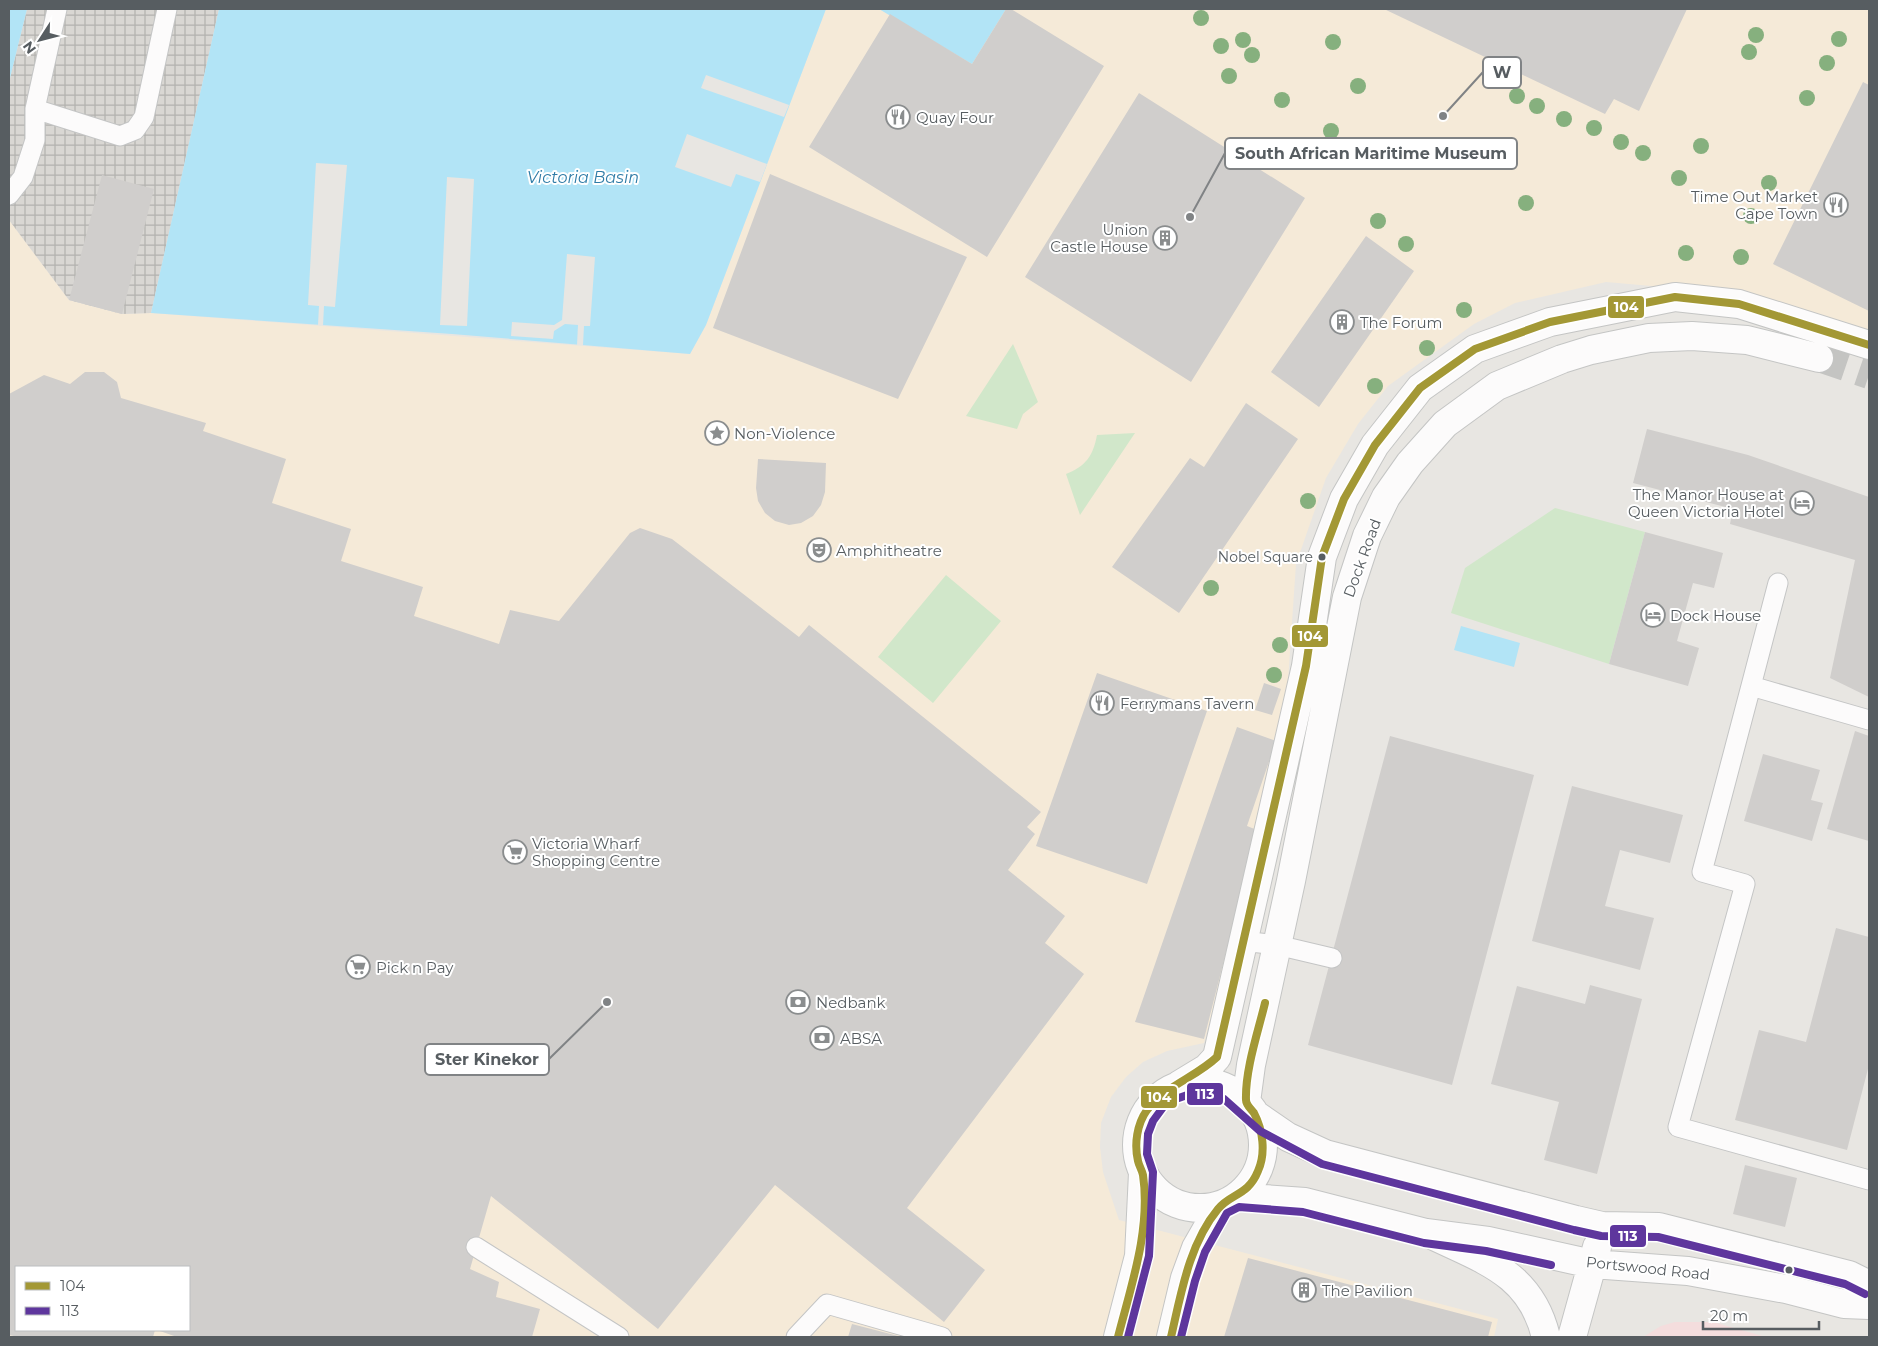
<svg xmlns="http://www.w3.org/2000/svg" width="1878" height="1346" font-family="Montserrat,sans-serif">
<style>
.commercial{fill:#f5ead8;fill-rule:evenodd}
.industrial{fill:url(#industrial-grid)}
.medical{fill:#f4dddd}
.green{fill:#d1e7ca}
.water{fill:#b2e4f6}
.pier{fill:#e8e6e2}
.building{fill:#d0cecc}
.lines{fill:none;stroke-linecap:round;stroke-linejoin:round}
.secondary-tunnel{stroke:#c4c4c2;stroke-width:28;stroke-dasharray:28 14;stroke-linecap:butt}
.lane-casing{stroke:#c4c5c5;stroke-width:21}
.street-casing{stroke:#c4c5c5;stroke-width:30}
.secondary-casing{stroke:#c4c5c4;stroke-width:30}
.lane{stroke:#fcfbfb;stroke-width:19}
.street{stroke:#fcfbfb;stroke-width:28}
.secondary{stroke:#fcfbfb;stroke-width:28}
.bus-1-casing{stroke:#fff;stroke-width:11}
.bus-2-casing{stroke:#fff;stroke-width:11}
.bus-1{stroke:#a39835;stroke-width:8}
.bus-2{stroke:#5e369d;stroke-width:8}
.tree{fill:#86b07e}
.bus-dot{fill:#575d61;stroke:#fff;stroke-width:2}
.labels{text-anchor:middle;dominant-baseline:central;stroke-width:4;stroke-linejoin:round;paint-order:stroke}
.bus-label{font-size:14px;fill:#575d61;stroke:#fff;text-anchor:end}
.poi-label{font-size:15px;fill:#575d61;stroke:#fff;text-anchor:start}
.street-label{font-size:15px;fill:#575d61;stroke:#fff}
.water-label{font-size:16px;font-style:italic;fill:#2e7ba6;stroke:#fff}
.leader{fill:none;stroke:#808385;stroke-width:2}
.callout-dot{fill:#808385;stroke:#fff;stroke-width:2}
.callout{fill:#fff;stroke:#808385;stroke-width:2}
.callout-label{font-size:16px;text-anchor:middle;font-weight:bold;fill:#575d61}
.line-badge{stroke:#fff;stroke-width:2}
.badge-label{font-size:14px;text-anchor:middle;font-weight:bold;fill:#fff}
</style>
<defs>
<pattern id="industrial-grid" width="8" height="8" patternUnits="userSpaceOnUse" patternTransform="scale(1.25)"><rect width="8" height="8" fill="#d9d7d3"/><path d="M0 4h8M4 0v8" fill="none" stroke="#b3b2af"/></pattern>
</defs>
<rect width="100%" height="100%" fill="#e8e6e2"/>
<!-- commercial -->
<path class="commercial" d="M 826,9 L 879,9 L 972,64 L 1006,9 L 1869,9 L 1869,332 L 1663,287 L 1606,282 L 1515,303 L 1474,324 L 1388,386 L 1358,424 L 1326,478 L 1296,564 L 1284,739 L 1204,1043 L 1167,1051 L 1143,1062 L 1126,1077 L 1111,1097 L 1101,1123 L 1100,1147 L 1103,1172 L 1119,1220 L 1498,1319 L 1494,1337 L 9,1337 L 9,220 L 69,300 L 122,314 L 151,313 L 690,354 L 706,325 ZM 16,1267 L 189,1267 L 189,1330 L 16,1330 Z"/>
<!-- industrial -->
<path class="industrial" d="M 27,9 L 219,9 L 151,313 L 122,314 L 69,300 L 9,220 L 9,82 Z"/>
<!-- medical -->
<path class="medical" d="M 1675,1322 L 1713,1322 L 1766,1337 L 1643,1337 L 1661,1326 Z"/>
<!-- green -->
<path class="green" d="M 1013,344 L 1038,402 L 1023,414 L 1017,429 L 966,416 Z
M 1135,433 L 1080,515 L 1066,474 C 1086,466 1093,456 1097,435 Z
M 1555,508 L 1645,532 L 1609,664 L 1451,613 L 1465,568 Z
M 946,575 L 1001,621 L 933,703 L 878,657 Z"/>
<!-- water -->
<path class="water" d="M 9,9 L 27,9 L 9,82 Z
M 219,9 L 826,9 L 706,325 L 690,354 L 452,334 L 151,313 Z
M 879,9 L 1006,9 L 972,64 Z
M 1461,626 L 1520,643 L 1514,667 L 1454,650 Z"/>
<!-- pier -->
<path class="pier" d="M 706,75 L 789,105 L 784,117 L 701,88 Z
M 687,134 L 767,164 L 760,182 L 736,174 L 731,187 L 675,167 Z
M 316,163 L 347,165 L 335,307 L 324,306 L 323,326 L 318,325 L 319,306 L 308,305 Z
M 447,177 L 474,179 L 467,326 L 440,325 Z
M 567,254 L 595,257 L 590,326 L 584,326 L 583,345 L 577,345 L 578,325 L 565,324 L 554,331 L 553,339 L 511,336 L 512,322 L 554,325 L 562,320 Z"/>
<!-- building -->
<path class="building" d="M 1006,9 L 1011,9 L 1104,66 L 987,257 L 809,147 L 890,14 L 972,64 Z
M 1384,9 L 1687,9 L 1639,111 L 1614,99 L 1605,114 Z
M 1863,82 L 1869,85 L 1869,311 L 1773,264 Z
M 1139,93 L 1305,198 L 1191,382 L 1025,277 Z
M 770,174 L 967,257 L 898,399 L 713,328 Z
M 102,175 L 154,189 L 122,314 L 69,300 Z
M 1366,236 L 1414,271 L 1319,407 L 1271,372 Z
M 85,372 L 104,372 L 117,382 L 121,398 L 206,423 L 203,431 L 286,459 L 272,503 L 351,529 L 341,561 L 423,587 L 414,616 L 499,644 L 510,610 L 559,621 L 630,533 L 640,528 L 672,539 L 799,637 L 809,625 L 1041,812 L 1027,827 L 1035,834 L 1008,870 L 1065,916 L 1045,943 L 1084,974 L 907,1208 L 985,1270 L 944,1322 L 775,1185 L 658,1329 L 491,1196 L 470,1269 L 499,1282 L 496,1297 L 540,1309 L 532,1337 L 177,1337 L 157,1330 L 189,1330 L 189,1267 L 16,1267 L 16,1330 L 155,1330 L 153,1337 L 19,1337 L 9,1335 L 9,394 L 44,375 L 70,384 Z
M 1246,403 L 1298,439 L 1179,613 L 1112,567 L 1190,458 L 1204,467 Z
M 1647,429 L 1748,455 L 1869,497 L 1869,697 L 1830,678 L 1855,560 L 1730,524 L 1733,509 L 1633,483 Z
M 758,459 L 826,463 L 825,492 L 821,505 L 813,516 L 801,523 L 789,525 L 775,521 L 765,513 L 758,501 L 756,488 Z
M 1645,532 L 1723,553 L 1714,588 L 1693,583 L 1677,641 L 1699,648 L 1688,686 L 1609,664 Z
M 1097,673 L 1207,711 L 1147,884 L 1036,846 Z
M 1264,683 L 1281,689 L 1272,715 L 1255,710 Z
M 1237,727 L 1276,741 L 1247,826 L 1257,830 L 1204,1039 L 1135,1022 Z
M 1855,731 L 1869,736 L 1869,841 L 1827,829 Z
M 1390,736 L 1534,775 L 1452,1085 L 1308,1045 Z
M 1763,754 L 1820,770 L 1811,800 L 1823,803 L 1812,841 L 1744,821 Z
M 1572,786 L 1683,815 L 1670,863 L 1620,850 L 1605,906 L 1654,918 L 1640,970 L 1532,941 Z
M 1836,928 L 1869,937 L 1869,1065 L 1847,1150 L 1735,1120 L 1759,1030 L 1806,1042 Z
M 1590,985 L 1642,999 L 1597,1174 L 1544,1160 L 1559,1102 L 1491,1084 L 1517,986 L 1585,1004 Z
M 1745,1165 L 1797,1178 L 1785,1227 L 1733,1214 Z
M 1248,1258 L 1492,1322 L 1488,1337 L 1224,1337 Z
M 852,1324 L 902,1337 L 848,1337 Z"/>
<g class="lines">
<!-- secondary-tunnel -->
<path class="secondary-tunnel" d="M 1819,358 L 1869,375"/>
<!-- lane casing -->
<g class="lane-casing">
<path id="lane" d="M 35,109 L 120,136 L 135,130 L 144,117 L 167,9
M 9,195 L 23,177 L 35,140 L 35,109 L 57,9
M 1751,686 L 1778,583
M 1869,720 L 1751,686 L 1702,872 L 1745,884 L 1678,1127 L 1869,1180
M 1241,955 L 1251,942 L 1277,945 L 1332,958
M 476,1247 L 619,1337
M 796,1337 L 827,1304 L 942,1337"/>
</g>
<!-- street casing -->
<g class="street-casing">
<path id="street" d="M 1434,1236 C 1486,1261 1531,1274 1546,1337"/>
</g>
<!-- secondary casing -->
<g class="secondary-casing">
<path id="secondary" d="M1137 1145a63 63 0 1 1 126 0a63 63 0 1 1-126 0Z
M 1179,1085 L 1207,1068 L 1217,1057 L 1306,666 L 1322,557 L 1344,499 L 1375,445 L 1420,388 L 1475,349 L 1550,322 L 1675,297 L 1739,304 L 1869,345
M 1246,1102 L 1251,1065 L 1291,881 L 1347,597 L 1367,536 L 1386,497 L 1410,463 L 1445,424 L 1497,386 L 1562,359 L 1591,350 L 1649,338 L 1692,336 L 1747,340 L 1819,358
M 1256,1115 L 1288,1137 L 1325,1154 L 1576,1220 L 1602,1226 L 1659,1227 L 1849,1275 L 1869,1285
M 1237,1197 L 1305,1202 L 1426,1233 L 1488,1241 L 1592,1264 L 1688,1271 L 1786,1289 L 1844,1304 L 1869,1305
M 1118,1337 L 1139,1256 L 1143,1173
M 1171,1337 L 1185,1278 L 1196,1248 L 1220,1206
M 1572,1337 L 1597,1247"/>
</g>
<!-- lane -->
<use href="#lane" class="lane"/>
<!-- street -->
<use href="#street" class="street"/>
<!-- secondary -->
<use href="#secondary" class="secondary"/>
<!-- bus-1 casing -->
<g class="bus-1-casing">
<path id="bus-1" d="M 1118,1337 C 1131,1286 1151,1229 1143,1175 C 1142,1170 1139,1166 1138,1161 C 1134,1144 1137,1124 1147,1110 C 1165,1086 1196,1077 1217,1057 L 1306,666 L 1322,557 L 1344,499 L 1375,445 L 1420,388 L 1475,349 L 1550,322 L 1675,297 L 1739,304 L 1869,345
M 1171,1337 C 1181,1294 1189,1244 1218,1209 C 1231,1193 1248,1196 1258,1171 C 1266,1153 1263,1130 1254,1113 C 1251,1109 1246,1105 1246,1100 C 1245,1070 1258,1032 1265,1003"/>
</g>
<!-- bus-2 casing -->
<g class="bus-2-casing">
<path id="bus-2" d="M 1128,1337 L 1149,1256 L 1153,1172 L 1147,1154 L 1148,1134 L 1153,1121 L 1164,1106 L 1173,1100 L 1193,1093 L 1214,1095 L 1224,1099 L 1260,1131 L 1322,1164 L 1574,1230 L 1601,1236 L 1658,1237 L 1845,1284 L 1865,1294
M 1181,1337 L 1195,1281 L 1205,1252 L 1227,1213 L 1239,1207 L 1303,1212 L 1424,1243 L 1486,1251 L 1551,1265"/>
</g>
<!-- bus-1 -->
<use href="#bus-1" class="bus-1"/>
<!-- bus-2 -->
<use href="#bus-2" class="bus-2"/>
</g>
<!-- trees -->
<g class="tree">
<circle cx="1201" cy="18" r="8"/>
<circle cx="1756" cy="35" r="8"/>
<circle cx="1839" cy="39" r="8"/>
<circle cx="1243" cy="40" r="8"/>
<circle cx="1333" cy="42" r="8"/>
<circle cx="1221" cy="46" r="8"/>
<circle cx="1749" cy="52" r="8"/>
<circle cx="1252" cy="55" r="8"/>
<circle cx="1827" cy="63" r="8"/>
<circle cx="1229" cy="76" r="8"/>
<circle cx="1358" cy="86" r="8"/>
<circle cx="1517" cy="96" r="8"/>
<circle cx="1807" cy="98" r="8"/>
<circle cx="1282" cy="100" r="8"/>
<circle cx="1537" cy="106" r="8"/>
<circle cx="1564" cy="119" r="8"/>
<circle cx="1594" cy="128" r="8"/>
<circle cx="1331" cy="131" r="8"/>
<circle cx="1621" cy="142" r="8"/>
<circle cx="1701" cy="146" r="8"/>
<circle cx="1643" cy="153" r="8"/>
<circle cx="1679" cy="178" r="8"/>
<circle cx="1769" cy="183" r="8"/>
<circle cx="1526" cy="203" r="8"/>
<circle cx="1751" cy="216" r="8"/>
<circle cx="1378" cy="221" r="8"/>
<circle cx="1406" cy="244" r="8"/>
<circle cx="1686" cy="253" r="8"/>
<circle cx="1741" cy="257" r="8"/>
<circle cx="1464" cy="310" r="8"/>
<circle cx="1427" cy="348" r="8"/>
<circle cx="1375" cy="386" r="8"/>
<circle cx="1308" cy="501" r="8"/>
<circle cx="1211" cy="588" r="8"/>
<circle cx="1280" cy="645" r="8"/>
<circle cx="1274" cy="675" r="8"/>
</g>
<!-- icons -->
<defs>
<g id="restaurant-ring" transform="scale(1.25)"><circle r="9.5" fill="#fff" stroke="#8a8d8e" stroke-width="1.5"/><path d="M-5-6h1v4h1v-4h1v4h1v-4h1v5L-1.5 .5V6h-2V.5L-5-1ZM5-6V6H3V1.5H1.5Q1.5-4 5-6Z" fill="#8a8d8e"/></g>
<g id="building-ring" transform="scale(1.25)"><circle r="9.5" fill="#fff" stroke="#8a8d8e" stroke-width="1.5"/><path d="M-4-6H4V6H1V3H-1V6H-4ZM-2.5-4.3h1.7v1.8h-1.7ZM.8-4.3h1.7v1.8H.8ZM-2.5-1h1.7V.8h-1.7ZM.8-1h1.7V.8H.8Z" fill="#8a8d8e"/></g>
<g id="sight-ring" transform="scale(1.25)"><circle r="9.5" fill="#fff" stroke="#8a8d8e" stroke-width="1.5"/><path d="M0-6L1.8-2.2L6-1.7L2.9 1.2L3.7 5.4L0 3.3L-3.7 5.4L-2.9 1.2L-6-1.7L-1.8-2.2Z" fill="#8a8d8e"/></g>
<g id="hotel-ring" transform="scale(1.25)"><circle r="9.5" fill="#fff" stroke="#8a8d8e" stroke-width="1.5"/><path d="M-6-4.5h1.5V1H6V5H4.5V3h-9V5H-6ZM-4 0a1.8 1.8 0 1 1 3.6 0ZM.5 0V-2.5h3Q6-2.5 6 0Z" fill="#8a8d8e"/></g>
<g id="theatre-ring" transform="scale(1.25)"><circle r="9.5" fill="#fff" stroke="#8a8d8e" stroke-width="1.5"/><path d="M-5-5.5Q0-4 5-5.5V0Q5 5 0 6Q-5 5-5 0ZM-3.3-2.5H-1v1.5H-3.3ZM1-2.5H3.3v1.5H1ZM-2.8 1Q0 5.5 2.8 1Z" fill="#8a8d8e"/></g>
<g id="supermarket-ring" transform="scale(1.25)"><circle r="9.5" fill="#fff" stroke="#8a8d8e" stroke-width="1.5"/><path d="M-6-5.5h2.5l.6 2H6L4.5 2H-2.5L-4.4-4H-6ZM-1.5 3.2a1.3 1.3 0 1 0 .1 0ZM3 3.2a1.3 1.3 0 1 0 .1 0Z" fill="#8a8d8e"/></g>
<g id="bank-ring" transform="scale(1.25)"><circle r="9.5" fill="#fff" stroke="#8a8d8e" stroke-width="1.5"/><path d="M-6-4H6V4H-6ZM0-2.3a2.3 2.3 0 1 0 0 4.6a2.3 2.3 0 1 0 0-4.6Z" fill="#8a8d8e"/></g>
</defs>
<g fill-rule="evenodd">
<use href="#restaurant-ring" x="898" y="117"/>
<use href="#restaurant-ring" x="1836" y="205"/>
<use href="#building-ring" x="1165" y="238"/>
<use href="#building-ring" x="1342" y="322"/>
<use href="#sight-ring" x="717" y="433"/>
<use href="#hotel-ring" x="1802" y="503"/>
<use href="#theatre-ring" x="819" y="550"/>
<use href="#hotel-ring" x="1653" y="615"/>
<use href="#restaurant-ring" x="1102" y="703"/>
<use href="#supermarket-ring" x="515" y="852"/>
<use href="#supermarket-ring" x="358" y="967"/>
<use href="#bank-ring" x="798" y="1002"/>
<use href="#bank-ring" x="822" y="1038"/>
<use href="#building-ring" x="1304" y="1290"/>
</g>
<!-- markers -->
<g class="bus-dot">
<circle cx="1322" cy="557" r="4.5"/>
<circle cx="1789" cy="1270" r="4.5"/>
</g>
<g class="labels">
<!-- bus labels -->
<g class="bus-label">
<text x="1313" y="557">Nobel Square</text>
</g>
<!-- poi labels -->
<g class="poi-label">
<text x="916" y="117">Quay Four</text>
<text x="1818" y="196" text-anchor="end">Time Out Market<tspan x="1818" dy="17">Cape Town</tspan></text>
<text x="1148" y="229" text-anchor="end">Union<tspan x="1148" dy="17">Castle House</tspan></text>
<text x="1360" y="322">The Forum</text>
<text x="734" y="433">Non-Violence</text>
<text x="1784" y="494" text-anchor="end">The Manor House at<tspan x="1784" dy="17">Queen Victoria Hotel</tspan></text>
<text x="836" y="550">Amphitheatre</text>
<text x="1670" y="615">Dock House</text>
<text x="1120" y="703">Ferrymans Tavern</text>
<text x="532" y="843">Victoria Wharf<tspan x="532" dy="17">Shopping Centre</tspan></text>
<text x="376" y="967">Pick n Pay</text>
<text x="816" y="1002">Nedbank</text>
<text x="840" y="1038">ABSA</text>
<text x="1322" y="1290">The Pavilion</text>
</g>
<!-- street labels -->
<g class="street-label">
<text transform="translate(1362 558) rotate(-70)">Dock Road</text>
<text transform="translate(1648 1268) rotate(6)">Portswood Road</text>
</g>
<!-- water labels -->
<g class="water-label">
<text x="583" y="177">Victoria Basin</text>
</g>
</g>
<!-- callouts -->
<path class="leader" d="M1443 116L1483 72M1190 217L1225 153M607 1002L549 1059"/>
<g class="callout-dot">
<circle cx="1443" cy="116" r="5"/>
<circle cx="1190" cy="217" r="5"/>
<circle cx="607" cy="1002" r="5"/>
</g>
<g class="callout">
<rect x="1483" y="57" width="38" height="31" rx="5"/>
<rect x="1225" y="138" width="292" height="31" rx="5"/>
<rect x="425" y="1044" width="124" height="31" rx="5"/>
</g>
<g class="callout-label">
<text x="1502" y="78">W</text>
<text x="1371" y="159">South African Maritime Museum</text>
<text x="487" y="1065">Ster Kinekor</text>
</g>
<g class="line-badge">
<rect x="1607" y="295" width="38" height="24" rx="5" fill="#a39835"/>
<rect x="1291" y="624" width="38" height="24" rx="5" fill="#a39835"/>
<rect x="1186" y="1082" width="38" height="24" rx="5" fill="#5e369d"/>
<rect x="1140" y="1085" width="38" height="24" rx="5" fill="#a39835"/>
<rect x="1609" y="1224" width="38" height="24" rx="5" fill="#5e369d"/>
</g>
<g class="badge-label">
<text x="1626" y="312">104</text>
<text x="1310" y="641">104</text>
<text x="1205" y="1099">113</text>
<text x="1159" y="1102">104</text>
<text x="1628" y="1241">113</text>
</g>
<!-- border -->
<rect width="1878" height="1346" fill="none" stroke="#575d61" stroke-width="20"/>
<!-- legend -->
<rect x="15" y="1266" width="175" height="65" fill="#ffffff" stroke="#bcbec0"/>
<rect x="25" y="1282" width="25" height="8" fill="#a39835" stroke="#bcbec0"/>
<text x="60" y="1291" font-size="15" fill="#575d61">104</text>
<rect x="25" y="1307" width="25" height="8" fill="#5e369d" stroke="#bcbec0"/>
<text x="60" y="1316" font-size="15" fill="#575d61">113</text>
<!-- north arrow -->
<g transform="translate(40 40) rotate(234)" stroke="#ffffff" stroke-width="4" paint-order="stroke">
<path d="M0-4L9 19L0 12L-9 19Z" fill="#575d61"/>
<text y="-8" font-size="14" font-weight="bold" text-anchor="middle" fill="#575d61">N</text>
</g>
<!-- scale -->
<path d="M1703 1321v8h116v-8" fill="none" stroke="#575d61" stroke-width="2.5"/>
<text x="1710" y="1321" font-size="15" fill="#575d61" stroke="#ffffff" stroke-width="4" paint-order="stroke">20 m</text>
</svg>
